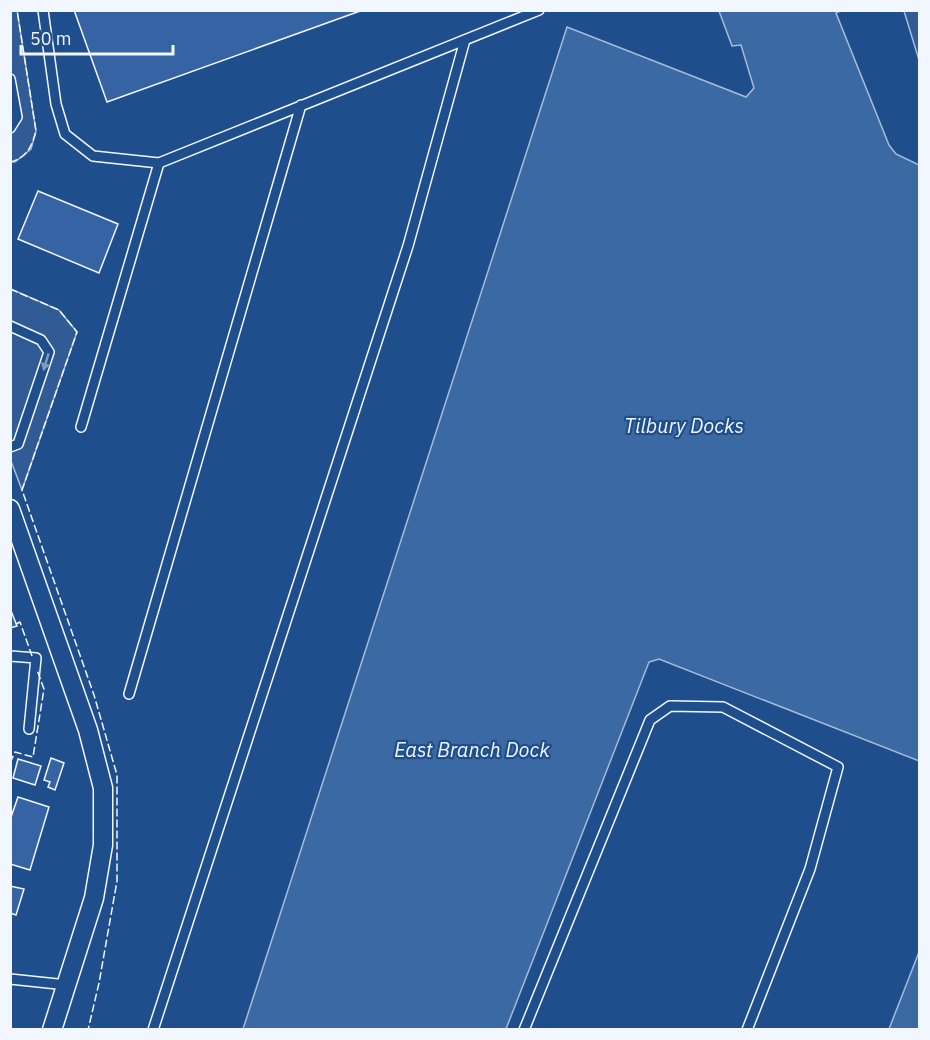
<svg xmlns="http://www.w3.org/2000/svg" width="930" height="1040" font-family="'IBM Plex Sans',sans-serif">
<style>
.parking{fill:#305b95;stroke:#a8bbd7;stroke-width:1.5}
.water{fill:#3b69a3;stroke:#a8bbd7;stroke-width:1.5}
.building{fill:#3563a3;stroke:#f2f6ff;stroke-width:1.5}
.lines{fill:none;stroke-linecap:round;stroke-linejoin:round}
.service-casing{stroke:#f2f6ff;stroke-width:12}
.minor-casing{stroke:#f2f6ff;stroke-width:21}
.service{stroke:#1f4e8c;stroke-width:9}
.minor{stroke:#1f4e8c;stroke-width:18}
.fence{stroke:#f2f6ff;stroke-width:1.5;stroke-dasharray:8 3;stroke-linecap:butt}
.oneway{fill:#7e9ac0}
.labels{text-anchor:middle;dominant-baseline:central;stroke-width:4.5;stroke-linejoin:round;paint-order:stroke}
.water-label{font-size:20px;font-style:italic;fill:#f2f6ff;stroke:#1f4e8c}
</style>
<rect width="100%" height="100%" fill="#1f4e8c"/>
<!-- parking -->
<path class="parking" d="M 17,10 L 36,131 L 31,149 L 15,162 L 11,162 L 10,11 Z
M 904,11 L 919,11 L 919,60 Z
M 11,289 L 59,310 L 77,332 L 22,490 L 11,461 Z"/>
<!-- water -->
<path class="water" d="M 719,11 L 840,11 L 836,13 L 889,145 L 896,154 L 919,165 L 919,761 L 659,659 L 649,662 L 506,1029 L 243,1029 L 567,27 L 746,97 L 754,88 L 741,45 L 732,46 Z
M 919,952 L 919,1029 L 889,1029 Z"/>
<!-- building -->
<path class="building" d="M 74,10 L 363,10 L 107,102 Z
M 38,191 L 118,224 L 99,273 L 18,239 Z
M 10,608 L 17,626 L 10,628 Z
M 51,758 L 64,763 L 55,790 L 48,787 L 50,782 L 44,780 Z
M 18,759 L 41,766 L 35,785 L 13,778 Z
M 18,797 L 49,807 L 30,870 L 10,864 L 10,820 Z
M 10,886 L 24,889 L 16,915 L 10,913 Z"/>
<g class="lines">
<!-- service casing -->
<g class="service-casing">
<path id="service" d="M 43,10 L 56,104 L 65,134 L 93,156 L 159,163 L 539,10
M 10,79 L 17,117 L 10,128
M 10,326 L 41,340 L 49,352 L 18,444 L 10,447
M 81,427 L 159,163
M 10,656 L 36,658 L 29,729
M 129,694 L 301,105
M 10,979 L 67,985
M 153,1030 L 408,246 L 465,40
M 524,1030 L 650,720 L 670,706 L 723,707 L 838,767 L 810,869 L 747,1030"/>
</g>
<!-- minor casing -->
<g class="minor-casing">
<path id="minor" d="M 10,509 L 88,730 L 103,788 L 103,845 L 94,898 L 52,1030"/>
</g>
<!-- service -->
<use href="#service" class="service"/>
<!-- minor -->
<use href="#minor" class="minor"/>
<!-- fence -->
<path class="fence" d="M 10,162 C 27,158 32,146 36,131 L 17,10
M 10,289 L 59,310 L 77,332 L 22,490 L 94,695 L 117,775 L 117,881 L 99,983 L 88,1030
M 16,624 L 20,622 L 32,656
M 10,763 L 15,752 L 33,757 L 44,689 L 37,670"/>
</g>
<!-- one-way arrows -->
<defs><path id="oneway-solid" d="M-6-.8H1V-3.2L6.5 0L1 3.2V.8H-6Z" transform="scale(1.5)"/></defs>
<use class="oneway" href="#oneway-solid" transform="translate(46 362) rotate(107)"/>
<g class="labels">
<!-- water labels -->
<g class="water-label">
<text x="684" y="425">Tilbury Docks</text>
<text x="472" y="749">East Branch Dock</text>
</g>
</g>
<!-- border -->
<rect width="930" height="1040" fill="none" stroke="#f2f6ff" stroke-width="24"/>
<!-- scale -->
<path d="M21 45v9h152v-9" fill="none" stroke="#f2f6ff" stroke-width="3"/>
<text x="30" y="45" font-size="18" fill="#f2f6ff" stroke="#1f4e8c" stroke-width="4.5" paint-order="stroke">50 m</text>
</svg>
